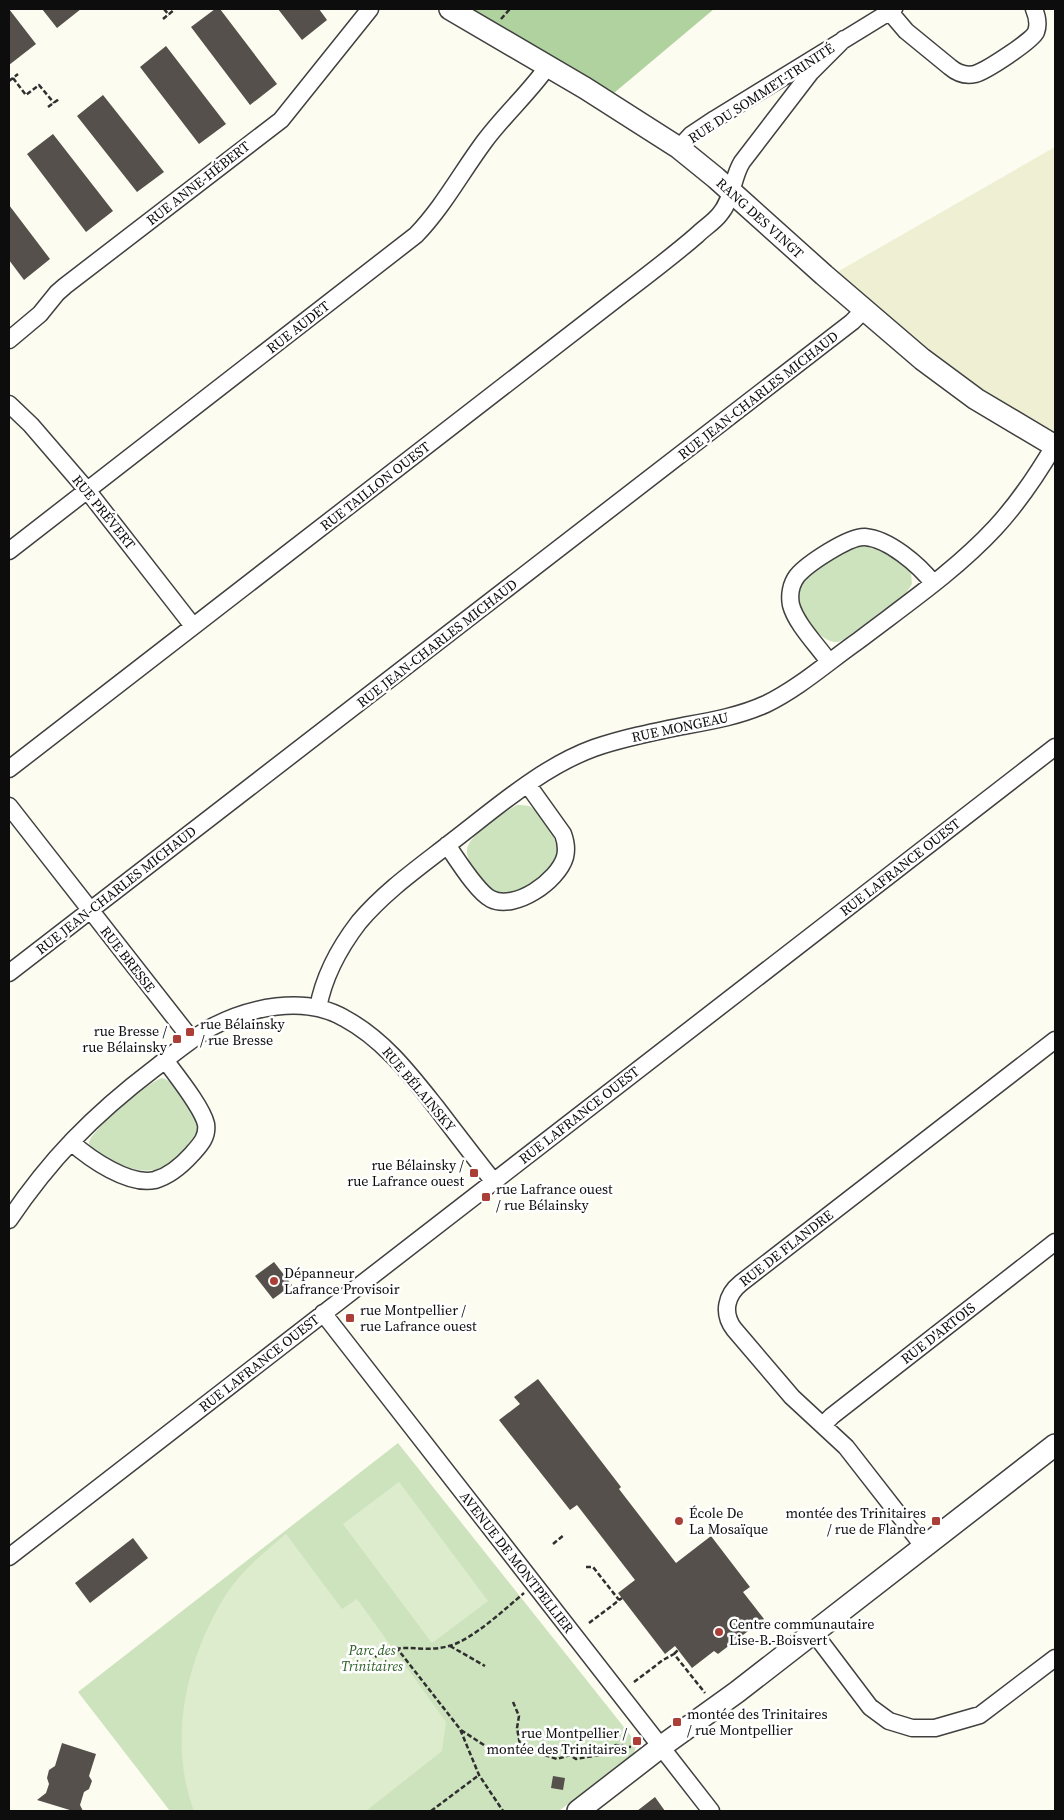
<svg xmlns="http://www.w3.org/2000/svg" width="1064" height="1820" font-family="'Source Serif 4',serif">
<style>
.farmland{fill:#eff0d3}
.green{fill:#cde3be}
.forest{fill:#b0d29f}
.pitch{fill:#deecce}
.building{fill:#55504b}
.lines{fill:none;stroke-linecap:round;stroke-linejoin:round}
.minor-casing{stroke:#404040;stroke-width:19}
.tertiary-casing{stroke:#404040;stroke-width:24}
.path{stroke:#2f2f2f;stroke-width:2.5;stroke-dasharray:5 2.5;stroke-linecap:butt}
.minor{stroke:#fff;stroke-width:16}
.tertiary{stroke:#fff;stroke-width:21}
.poi-dot{fill:#ab3f38;stroke:#fff;stroke-width:2}
.labels{text-anchor:middle;dominant-baseline:central;stroke-width:5;stroke-linejoin:round;paint-order:stroke}
.street-label{font-size:14px;fill:#0d0d0d;stroke:#fff}
.poi-label{font-size:14px;fill:#0d0d0d;stroke:#fff;text-anchor:start}
.park-label{font-size:14px;font-style:italic;fill:#2b5d26;stroke:#fff}
</style>
<rect width="100%" height="100%" fill="#fdfcf0"/>
<!-- farmland -->
<path class="farmland" d="M 1055,147 L 1055,433 L 982,390 L 931,352 L 895,323 L 837,272 Z"/>
<!-- green -->
<path class="green" d="M 859,546 C 879,547 897,559 911,573 L 912,584 L 906,593 L 848,637 C 845,639 841,641 838,642 C 818,644 793,605 800,588 C 807,571 843,552 859,546 Z
M 517,805 C 521,805 525,805 529,806 C 542,812 561,843 557,857 C 551,876 518,896 499,893 C 489,892 483,882 478,874 C 473,867 466,858 467,850 C 468,835 505,812 517,805 Z
M 162,1078 C 172,1080 177,1091 183,1099 C 188,1107 196,1116 198,1126 C 199,1134 193,1141 189,1146 C 165,1174 145,1177 114,1161 C 104,1157 95,1152 89,1144 C 89,1131 148,1082 162,1078 Z
M 398,1443 L 635,1741 L 636,1746 L 634,1753 L 559,1811 L 170,1811 L 78,1692 Z"/>
<!-- forest -->
<path class="forest" d="M 471,9 L 714,9 L 614,93 Z"/>
<!-- pitch -->
<path class="pitch" d="M 399,1482 L 488,1601 L 432,1643 L 343,1524 Z
M 286,1534 L 342,1609 L 357,1599 L 446,1722 L 442,1751 L 366,1811 L 194,1811 C 167,1739 187,1656 227,1593 C 242,1570 265,1552 286,1534 Z"/>
<!-- building -->
<path class="building" d="M 9,9 L 36,44 L 9,65 Z
M 42,9 L 81,9 L 57,28 Z
M 215,9 L 220,9 L 277,84 L 250,105 L 191,27 Z
M 278,9 L 319,9 L 327,20 L 302,40 Z
M 166,46 L 226,124 L 199,144 L 140,67 Z
M 103,95 L 164,172 L 137,192 L 77,116 Z
M 53,134 L 113,211 L 86,232 L 27,154 Z
M 9,205 L 50,259 L 24,280 L 9,260 Z
M 274,1262 L 292,1285 L 273,1299 L 255,1276 Z
M 538,1379 L 621,1487 L 619,1489 L 676,1563 L 711,1536 L 750,1587 L 743,1592 L 764,1619 L 718,1654 L 714,1651 L 692,1668 L 675,1646 L 665,1654 L 618,1593 L 635,1580 L 577,1505 L 570,1510 L 499,1420 L 520,1404 L 514,1397 Z
M 133,1538 L 148,1558 L 90,1603 L 75,1583 Z
M 62,1743 L 96,1754 L 89,1776 L 92,1781 L 89,1789 L 84,1792 L 80,1805 L 83,1811 L 73,1811 L 37,1800 L 46,1793 L 49,1784 L 47,1778 L 49,1770 L 55,1766 Z
M 553,1776 L 565,1778 L 563,1790 L 551,1788 Z
M 655,1797 L 665,1811 L 637,1811 Z"/>
<g class="lines">
<!-- minor casing -->
<g class="minor-casing">
<path id="minor" d="M 889,11 L 906,31 L 950,67 C 957,73 966,76 975,74 C 986,71 1032,41 1036,32 C 1039,24 1037,16 1034,9
M 679,148 L 691,135 L 715,119 L 894,9
M 9,340 L 40,314 L 57,293 L 65,286 L 281,120 L 370,9
M 9,404 L 31,425 L 87,490 L 193,626
M 9,551 L 416,235 C 443,207 461,173 484,142 C 504,115 529,93 548,66
M 829,662 C 818,646 796,624 791,605 C 789,595 791,584 797,576 C 807,564 849,536 865,537 C 889,539 919,565 933,583
M 9,769 L 624,293 C 649,274 674,255 697,235 C 704,228 714,222 720,214 C 733,199 732,178 742,162 L 811,72 L 844,39
M 9,806 L 192,1040
M 447,845 C 457,859 477,892 491,899 C 515,911 558,881 565,857 C 567,849 566,842 563,834 L 528,785
M 9,973 L 852,322 L 864,310
M 318,1008 C 324,975 339,948 359,922 C 386,890 421,866 454,840 C 497,807 542,767 594,748 C 623,738 653,732 683,726 C 711,721 740,716 766,704 C 799,688 828,662 858,641 C 905,605 955,571 995,528 C 1018,503 1037,475 1054,446
M 71,1142 C 90,1159 129,1186 155,1180 C 169,1176 183,1164 192,1154 C 200,1145 208,1137 206,1124 C 202,1107 176,1075 165,1060
M 9,1220 C 28,1192 49,1165 73,1140 C 98,1114 126,1090 155,1068 C 173,1054 191,1039 210,1028 C 249,1007 304,995 344,1018 C 383,1039 409,1073 436,1107 C 455,1132 474,1157 494,1182
M 323,1313 L 711,1811
M 823,1425 L 832,1416 L 1055,1242
M 924,1547 L 846,1447 L 792,1397 L 734,1329 C 722,1313 726,1295 741,1283 L 1055,1040
M 9,1557 L 1055,747
M 814,1633 L 870,1707 L 889,1721 L 912,1728 L 935,1728 L 980,1715 L 1055,1658"/>
</g>
<!-- tertiary casing -->
<g class="tertiary-casing">
<path id="tertiary" d="M 450,9 L 585,88 L 679,148 L 716,178 L 824,275 L 922,359 L 976,399 L 1055,446
M 578,1811 L 662,1746 L 737,1692 L 1055,1445"/>
</g>
<!-- path -->
<path class="path" d="M 164,9 L 169,15
M 163,19 L 174,10
M 501,19 L 510,9
M 13,78 L 26,95 L 39,85 L 54,103
M 9,81 L 18,74
M 48,107 L 59,99
M 553,1544 L 564,1535
M 586,1567 L 593,1567 L 619,1600
M 589,1623 L 622,1598
M 450,1646 L 485,1666
M 396,1647 L 460,1729 L 479,1775 L 503,1811
M 674,1654 L 678,1650
M 375,1657 C 400,1640 421,1654 449,1646 C 472,1640 505,1609 524,1593
M 634,1682 L 663,1660 L 674,1654 L 705,1693
M 513,1702 L 519,1716 L 517,1728 L 521,1750
M 461,1730 L 490,1749 L 532,1751 L 557,1759 L 570,1755 L 576,1759 L 599,1755 L 616,1745 L 631,1747
M 431,1811 L 479,1775"/>
<!-- minor -->
<use href="#minor" class="minor"/>
<!-- tertiary -->
<use href="#tertiary" class="tertiary"/>
</g>
<!-- markers -->
<g class="poi-dot">
<rect x="185" y="1027" width="10" height="10" rx="2.5"/>
<rect x="172" y="1034" width="10" height="10" rx="2.5"/>
<rect x="469" y="1168" width="10" height="10" rx="2.5"/>
<rect x="481" y="1192" width="10" height="10" rx="2.5"/>
<circle cx="274" cy="1281" r="5"/>
<rect x="345" y="1313" width="10" height="10" rx="2.5"/>
<circle cx="679" cy="1521" r="5"/>
<rect x="931" y="1516" width="10" height="10" rx="2.5"/>
<circle cx="719" cy="1632" r="5"/>
<rect x="672" y="1717" width="10" height="10" rx="2.5"/>
<rect x="632" y="1736" width="10" height="10" rx="2.5"/>
</g>
<g class="labels">
<!-- street labels -->
<g class="street-label">
<text transform="translate(761 93) rotate(-33)">RUE DU SOMMET-TRINITÉ</text>
<text transform="translate(198 183) rotate(-38)">RUE ANNE-HÉBERT</text>
<text transform="translate(760 218) rotate(42)">RANG DES VINGT</text>
<text transform="translate(298 327) rotate(-38)">RUE AUDET</text>
<text transform="translate(758 395) rotate(-38)">RUE JEAN-CHARLES MICHAUD</text>
<text transform="translate(375 486) rotate(-38)">RUE TAILLON OUEST</text>
<text transform="translate(104 512) rotate(51)">RUE PRÉVERT</text>
<text transform="translate(437 643) rotate(-38)">RUE JEAN-CHARLES MICHAUD</text>
<text transform="translate(680 727) rotate(-12)">RUE MONGEAU</text>
<text transform="translate(900 867) rotate(-38)">RUE LAFRANCE OUEST</text>
<text transform="translate(116 890) rotate(-38)">RUE JEAN-CHARLES MICHAUD</text>
<text transform="translate(128 959) rotate(52)">RUE BRESSE</text>
<text transform="translate(419 1089) rotate(50)">RUE BÉLAINSKY</text>
<text transform="translate(579 1115) rotate(-38)">RUE LAFRANCE OUEST</text>
<text transform="translate(786 1248) rotate(-38)">RUE DE FLANDRE</text>
<text transform="translate(938 1333) rotate(-38)">RUE D'ARTOIS</text>
<text transform="translate(259 1363) rotate(-38)">RUE LAFRANCE OUEST</text>
<text transform="translate(517 1562) rotate(52)">AVENUE DE MONTPELLIER</text>
</g>
<!-- poi labels -->
<g class="poi-label">
<text x="200" y="1024">rue Bélainsky<tspan x="200" dy="16">/ rue Bresse</tspan></text>
<text x="167" y="1031" text-anchor="end">rue Bresse /<tspan x="167" dy="16">rue Bélainsky</tspan></text>
<text x="464" y="1165" text-anchor="end">rue Bélainsky /<tspan x="464" dy="16">rue Lafrance ouest</tspan></text>
<text x="496" y="1189">rue Lafrance ouest<tspan x="496" dy="16">/ rue Bélainsky</tspan></text>
<text x="284" y="1273">Dépanneur<tspan x="284" dy="16">Lafrance Provisoir</tspan></text>
<text x="360" y="1310">rue Montpellier /<tspan x="360" dy="16">rue Lafrance ouest</tspan></text>
<text x="689" y="1513">École De<tspan x="689" dy="16">La Mosaïque</tspan></text>
<text x="926" y="1513" text-anchor="end">montée des Trinitaires<tspan x="926" dy="16">/ rue de Flandre</tspan></text>
<text x="729" y="1624">Centre communautaire<tspan x="729" dy="16">Lise-B.-Boisvert</tspan></text>
<text x="687" y="1714">montée des Trinitaires<tspan x="687" dy="16">/ rue Montpellier</tspan></text>
<text x="627" y="1733" text-anchor="end">rue Montpellier /<tspan x="627" dy="16">montée des Trinitaires</tspan></text>
</g>
<!-- park labels -->
<g class="park-label">
<text x="372" y="1650">Parc des<tspan x="372" dy="16">Trinitaires</tspan></text>
</g>
</g>
<!-- border -->
<rect width="1064" height="1820" fill="none" stroke="#0d0d0d" stroke-width="20"/>
</svg>
